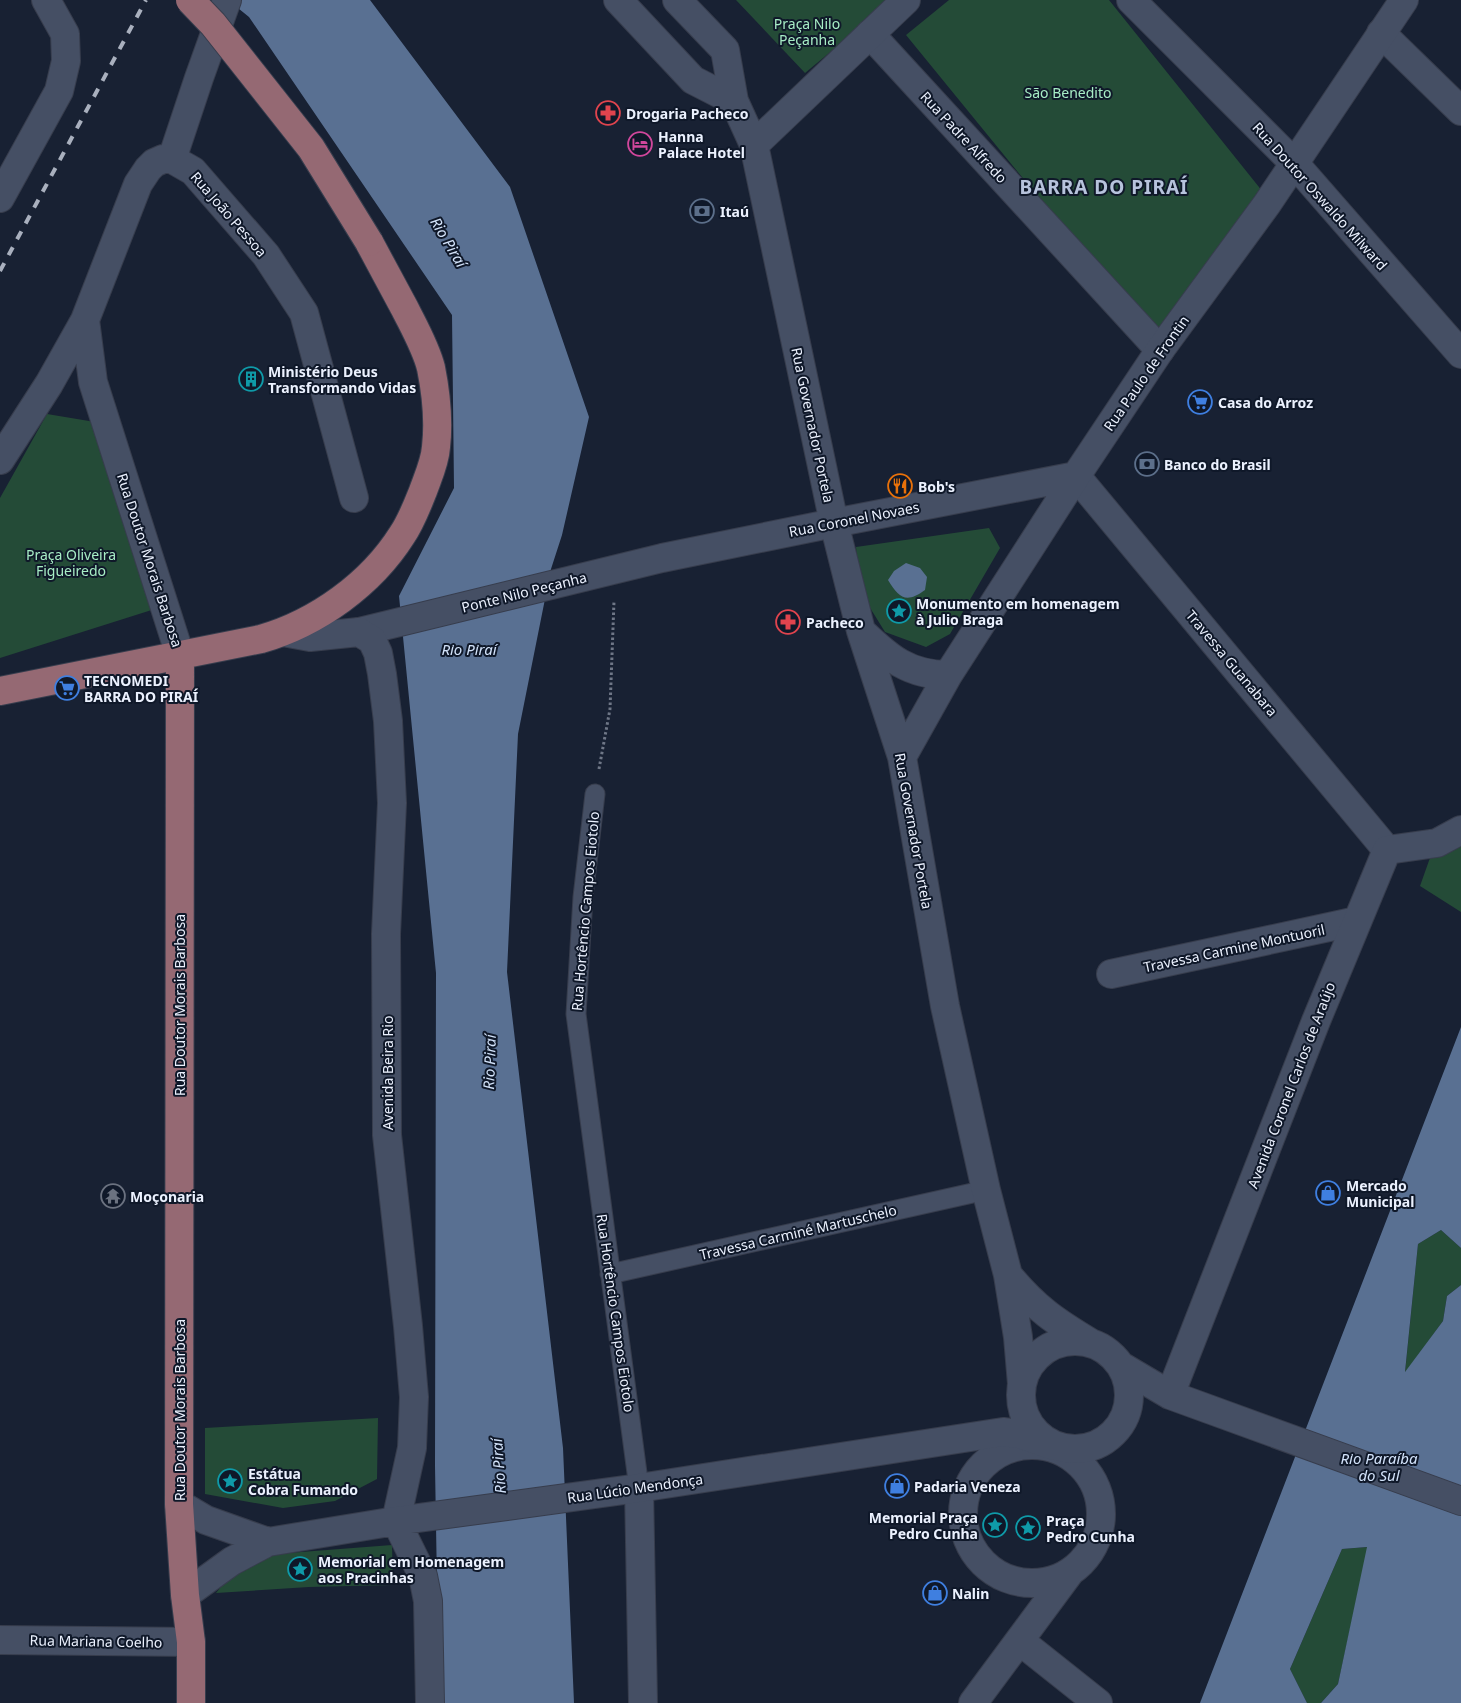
<svg xmlns="http://www.w3.org/2000/svg" width="1461" height="1703" font-family="'Noto Sans',sans-serif">
<style>
.green{fill:#244b37}
.water{fill:#597092}
.lines{fill:none;stroke-linecap:round;stroke-linejoin:round}
.service-casing{stroke:#373d4d;stroke-width:21}
.pedestrian-casing{stroke:#373d4d;stroke-width:30}
.minor-casing{stroke:#373d4d;stroke-width:30}
.tertiary-casing{stroke:#373d4d;stroke-width:30}
.primary-casing{stroke:#373d4d;stroke-width:30}
.path{stroke:#6f7787;stroke-width:3;stroke-dasharray:2.5 2.5;stroke-linecap:butt}
.service{stroke:#454f64;stroke-width:19}
.pedestrian{stroke:#454f64;stroke-width:28}
.minor{stroke:#454f64;stroke-width:28}
.tertiary{stroke:#454f64;stroke-width:28}
.primary{stroke:#956973;stroke-width:28}
.rail{stroke:#a9b0be;stroke-width:4;stroke-dasharray:9 9;stroke-linecap:butt}
.primary-bridge-casing{stroke:#373d4d;stroke-width:30;stroke-linecap:butt}
.primary-bridge{stroke:#956973;stroke-width:28}
.labels{text-anchor:middle;dominant-baseline:central;stroke-width:4;stroke-linejoin:round;paint-order:stroke}
.park-label{font-size:14px;fill:#a7edc5;stroke:#0f1829}
.poi-label{font-size:14px;font-weight:bold;fill:#ebf1fe;stroke:#0f1829;text-anchor:start}
.street-label{font-size:14px;fill:#ebf1fe;stroke:#0f1829}
.water-label{font-size:15px;font-style:italic;fill:#d3e3fa;stroke:#0f1829}
.district-label{font-size:19px;font-weight:bold;letter-spacing:1px;fill:#b7c3dc;stroke:#0f1829}
</style>
<rect width="100%" height="100%" fill="#182133"/>
<!-- green -->
<path class="green" d="M 736,0 L 893,0 L 805,73 Z
M 949,0 L 1109,0 L 1267,197 L 1159,345 L 906,35 Z
M 47,414 L 101,423 L 158,608 L 0,658 L 0,498 Z
M 989,528 L 1000,548 L 950,634 L 926,647 L 885,632 L 859,590 L 856,547 Z
M 1461,842 L 1461,912 L 1420,886 L 1431,855 Z
M 1441,1230 L 1461,1248 L 1461,1285 L 1447,1296 L 1443,1321 L 1405,1373 L 1418,1244 Z
M 378,1418 L 377,1479 L 335,1501 L 283,1508 L 205,1494 L 205,1428 Z
M 392,1545 L 393,1585 L 309,1587 L 216,1593 L 232,1573 L 275,1554 Z
M 1368,1547 L 1338,1684 L 1321,1703 L 1307,1703 L 1290,1669 L 1342,1549 Z"/>
<!-- water -->
<path class="water" d="M 228,0 L 370,0 L 510,187 L 589,417 L 562,535 L 551,569 L 518,734 L 507,972 L 563,1448 L 574,1703 L 439,1703 L 435,1466 L 436,973 L 399,596 L 454,488 L 452,315 L 249,17 Z
M 906,563 L 920,568 L 927,577 L 925,590 C 906,604 899,598 888,580 L 894,571 Z
M 1461,1027 L 1461,1248 L 1441,1230 L 1418,1244 L 1405,1372 L 1443,1321 L 1447,1296 L 1461,1285 L 1461,1703 L 1321,1703 L 1338,1684 L 1367,1547 L 1342,1549 L 1290,1669 L 1307,1703 L 1200,1703 Z"/>
<g class="lines">
<!-- service casing -->
<g class="service-casing">
<path id="service" d="M 595,794 L 583,897 L 576,1014 L 639,1488
M 610,1274 L 986,1190"/>
</g>
<!-- pedestrian casing -->
<g class="pedestrian-casing">
<path id="pedestrian" d="M 359,632 L 662,558 L 834,523"/>
</g>
<!-- minor casing -->
<g class="minor-casing">
<path id="minor" d="M 1381,33 L 1461,111
M 870,34 L 1160,350
M 172,159 L 199,78 L 227,0
M 85,320 L 93,382 L 180,655
M 0,460 L 49,384 L 85,320 L 138,184 L 148,169 L 154,163 L 163,159 L 172,159 L 193,171 L 266,255 L 304,313 L 354,498
M 1076,476 L 1387,850
M 283,632 L 310,637 L 359,632 L 372,640 L 378,653 L 382,674 L 388,721 L 392,803 L 386,934 L 387,1135 L 408,1326 L 414,1397 L 412,1448 L 396,1521
M 1111,974 L 1357,921
M963 1514a69 69 0 1 1 138 0a69 69 0 1 1-138 0Z
M 639,1488 L 643,1703
M 1020,1641 L 1098,1703
M 973,1703 L 1070,1572"/>
</g>
<!-- tertiary casing -->
<g class="tertiary-casing">
<path id="tertiary" d="M 618,0 L 693,80 L 734,101
M 677,0 L 725,50 L 734,101 L 754,145 L 834,523 L 861,631 L 902,757 L 945,1006 L 986,1190 L 1008,1275 L 1018,1337 L 1022,1384
M 1131,0 L 1295,164 L 1461,354
M 754,145 L 906,0
M 0,198 L 59,91 L 66,61 L 65,34 L 46,0
M 834,523 L 1076,476
M 862,632 C 889,658 909,675 948,675
M 902,757 L 948,675 L 1076,476 L 1160,350 L 1267,204 L 1404,0
M 1008,1275 C 1035,1308 1056,1322 1091,1343
M1021 1395a54 54 0 1 1 108 0a54 54 0 1 1-108 0Z
M 1121,1366 L 1170,1395 L 1461,1501
M 1170,1395 L 1316,1021 L 1387,850 L 1437,843 L 1461,830
M 179,1504 L 206,1520 L 268,1542
M 396,1521 L 423,1576 L 428,1601 L 430,1703
M 185,1595 L 232,1561 L 268,1542 L 396,1521 L 639,1488 L 1003,1432 L 1019,1434 L 1054,1446
M 0,1640 L 191,1642"/>
</g>
<!-- primary casing -->
<g class="primary-casing">
<path id="primary" d="M 180,655 L 179,1504 L 185,1595 L 191,1642 L 191,1703
M 0,691 L 261,639 C 317,623 371,584 402,535 C 411,522 417,506 423,491 C 428,477 435,462 436,447 C 439,421 436,393 431,368 C 426,348 414,327 405,309 C 393,287 381,264 369,242"/>
</g>
<!-- path -->
<path class="path" d="M 599,769 L 610,709 L 614,601"/>
<!-- service -->
<use href="#service" class="service"/>
<!-- pedestrian -->
<use href="#pedestrian" class="pedestrian"/>
<!-- minor -->
<use href="#minor" class="minor"/>
<!-- tertiary -->
<use href="#tertiary" class="tertiary"/>
<!-- primary -->
<use href="#primary" class="primary"/>
<!-- rail -->
<path class="rail" d="M 0,271 L 146,0"/>
<!-- primary-bridge casing -->
<g class="primary-bridge-casing">
<path id="primary-bridge" d="M 190,0 L 213,24 L 311,148 L 369,242"/>
</g>
<!-- primary-bridge -->
<use href="#primary-bridge" class="primary-bridge"/>
</g>
<!-- icons -->
<defs>
<g id="pharmacy-ring" transform="scale(1.25)"><circle r="9.5" fill="#0f1829" stroke="#e0444e" stroke-width="1.5"/><path d="M-2-6h4v4h4v4h-4v4h-4v-4h-4v-4h4Z" fill="#e0444e"/></g>
<g id="hotel-ring" transform="scale(1.25)"><circle r="9.5" fill="#0f1829" stroke="#d1479c" stroke-width="1.5"/><path d="M-6-4.5h1.5V1H6V5H4.5V3h-9V5H-6ZM-4 0a1.8 1.8 0 1 1 3.6 0ZM.5 0V-2.5h3Q6-2.5 6 0Z" fill="#d1479c"/></g>
<g id="bank-ring" transform="scale(1.25)"><circle r="9.5" fill="#0f1829" stroke="#5c6f8a" stroke-width="1.5"/><path d="M-6-4H6V4H-6ZM0-2.3a2.3 2.3 0 1 0 0 4.6a2.3 2.3 0 1 0 0-4.6Z" fill="#5c6f8a"/></g>
<g id="building-ring" transform="scale(1.25)"><circle r="9.5" fill="#0f1829" stroke="#0f9aa8" stroke-width="1.5"/><path d="M-4-6H4V6H1V3H-1V6H-4ZM-2.5-4.3h1.7v1.8h-1.7ZM.8-4.3h1.7v1.8H.8ZM-2.5-1h1.7V.8h-1.7ZM.8-1h1.7V.8H.8Z" fill="#0f9aa8"/></g>
<g id="supermarket-ring" transform="scale(1.25)"><circle r="9.5" fill="#0f1829" stroke="#3f7fe0" stroke-width="1.5"/><path d="M-6-5.5h2.5l.6 2H6L4.5 2H-2.5L-4.4-4H-6ZM-1.5 3.2a1.3 1.3 0 1 0 .1 0ZM3 3.2a1.3 1.3 0 1 0 .1 0Z" fill="#3f7fe0"/></g>
<g id="restaurant-ring" transform="scale(1.25)"><circle r="9.5" fill="#0f1829" stroke="#e8710a" stroke-width="1.5"/><path d="M-5-6h1v4h1v-4h1v4h1v-4h1v5L-1.5 .5V6h-2V.5L-5-1ZM5-6V6H3V1.5H1.5Q1.5-4 5-6Z" fill="#e8710a"/></g>
<g id="sight-ring" transform="scale(1.25)"><circle r="9.5" fill="#0f1829" stroke="#0f9aa8" stroke-width="1.5"/><path d="M0-6L1.8-2.2L6-1.7L2.9 1.2L3.7 5.4L0 3.3L-3.7 5.4L-2.9 1.2L-6-1.7L-1.8-2.2Z" fill="#0f9aa8"/></g>
<g id="shop-ring" transform="scale(1.25)"><circle r="9.5" fill="#0f1829" stroke="#3f7fe0" stroke-width="1.5"/><path d="M-5-2.5h2.3a2.7 3.5 0 0 1 5.4 0H5L5.5 6h-11ZM-1.5-2.5h3a1.5 2.3 0 0 0-3 0Z" fill="#3f7fe0"/></g>
<g id="temple-ring" transform="scale(1.25)"><circle r="9.5" fill="#0f1829" stroke="#6b7280" stroke-width="1.5"/><path d="M0-6L5-2H3V0L6.5 2.5H4V6H1.5V3h-3V6H-4V2.5H-6.5L-3 0V-2H-5Z" fill="#6b7280"/></g>
</defs>
<g fill-rule="evenodd">
<use href="#pharmacy-ring" x="608" y="113"/>
<use href="#hotel-ring" x="640" y="144"/>
<use href="#bank-ring" x="702" y="211"/>
<use href="#building-ring" x="251" y="379"/>
<use href="#supermarket-ring" x="1200" y="402"/>
<use href="#bank-ring" x="1147" y="464"/>
<use href="#restaurant-ring" x="900" y="486"/>
<use href="#sight-ring" x="899" y="611"/>
<use href="#pharmacy-ring" x="788" y="622"/>
<use href="#supermarket-ring" x="67" y="688"/>
<use href="#shop-ring" x="1328" y="1193"/>
<use href="#temple-ring" x="113" y="1196"/>
<use href="#sight-ring" x="230" y="1481"/>
<use href="#shop-ring" x="897" y="1486"/>
<use href="#sight-ring" x="995" y="1525"/>
<use href="#sight-ring" x="1028" y="1528"/>
<use href="#sight-ring" x="300" y="1569"/>
<use href="#shop-ring" x="935" y="1593"/>
</g>
<g class="labels">
<!-- park labels -->
<g class="park-label">
<text x="807" y="23">Praça Nilo<tspan x="807" dy="16">Peçanha</tspan></text>
<text x="1068" y="92">São Benedito</text>
<text x="71" y="554">Praça Oliveira<tspan x="71" dy="16">Figueiredo</tspan></text>
</g>
<!-- poi labels -->
<g class="poi-label">
<text x="626" y="113">Drogaria Pacheco</text>
<text x="658" y="136">Hanna<tspan x="658" dy="16">Palace Hotel</tspan></text>
<text x="720" y="211">Itaú</text>
<text x="268" y="371">Ministério Deus<tspan x="268" dy="16">Transformando Vidas</tspan></text>
<text x="1218" y="402">Casa do Arroz</text>
<text x="1164" y="464">Banco do Brasil</text>
<text x="918" y="486">Bob's</text>
<text x="916" y="603">Monumento em homenagem<tspan x="916" dy="16">à Julio Braga</tspan></text>
<text x="806" y="622">Pacheco</text>
<text x="84" y="680">TECNOMEDI<tspan x="84" dy="16">BARRA DO PIRAÍ</tspan></text>
<text x="1346" y="1185">Mercado<tspan x="1346" dy="16">Municipal</tspan></text>
<text x="130" y="1196">Moçonaria</text>
<text x="248" y="1473">Estátua<tspan x="248" dy="16">Cobra Fumando</tspan></text>
<text x="914" y="1486">Padaria Veneza</text>
<text x="978" y="1517" text-anchor="end">Memorial Praça<tspan x="978" dy="16">Pedro Cunha</tspan></text>
<text x="1046" y="1520">Praça<tspan x="1046" dy="16">Pedro Cunha</tspan></text>
<text x="318" y="1561">Memorial em Homenagem<tspan x="318" dy="16">aos Pracinhas</tspan></text>
<text x="952" y="1593">Nalin</text>
</g>
<!-- street labels -->
<g class="street-label">
<text transform="translate(964 137) rotate(47)">Rua Padre Alfredo</text>
<text transform="translate(1320 196) rotate(48)">Rua Doutor Oswaldo Milward</text>
<text transform="translate(229 214) rotate(49)">Rua João Pessoa</text>
<text transform="translate(1146 373) rotate(-55)">Rua Paulo de Frontin</text>
<text transform="translate(813 425) rotate(78)">Rua Governador Portela</text>
<text transform="translate(854 519) rotate(-11)">Rua Coronel Novaes</text>
<text transform="translate(150 560) rotate(72)">Rua Doutor Morais Barbosa</text>
<text transform="translate(524 592) rotate(-14)">Ponte Nilo Peçanha</text>
<text transform="translate(1232 663) rotate(50)">Travessa Guanabara</text>
<text transform="translate(914 831) rotate(80)">Rua Governador Portela</text>
<text transform="translate(585 911) rotate(-85)">Rua Hortêncio Campos Eiotolo</text>
<text transform="translate(1234 948) rotate(-12)">Travessa Carmine Montuoril</text>
<text transform="translate(179 1005) rotate(-90)">Rua Doutor Morais Barbosa</text>
<text transform="translate(387 1073) rotate(-90)">Avenida Beira Rio</text>
<text transform="translate(1291 1085) rotate(-69)">Avenida Coronel Carlos de Araújo</text>
<text transform="translate(798 1232) rotate(-13)">Travessa Carminé Martuschelo</text>
<text transform="translate(616 1313) rotate(82)">Rua Hortêncio Campos Eiotolo</text>
<text transform="translate(179 1410) rotate(-90)">Rua Doutor Morais Barbosa</text>
<text transform="translate(635 1488) rotate(-8)">Rua Lúcio Mendonça</text>
<text transform="translate(96 1641) rotate(1)">Rua Mariana Coelho</text>
</g>
<!-- water labels -->
<g class="water-label">
<text transform="translate(449 242) rotate(59)">Rio Piraí</text>
<text x="469" y="649">Rio Piraí</text>
<text transform="translate(489 1062) rotate(-88)">Rio Piraí</text>
<text x="1379" y="1458">Rio Paraíba<tspan x="1379" dy="17">do Sul</tspan></text>
<text transform="translate(498 1466) rotate(-94)">Rio Piraí</text>
</g>
<!-- district labels -->
<g class="district-label">
<text x="1104" y="187">BARRA DO PIRAÍ</text>
</g>
</g>
</svg>
